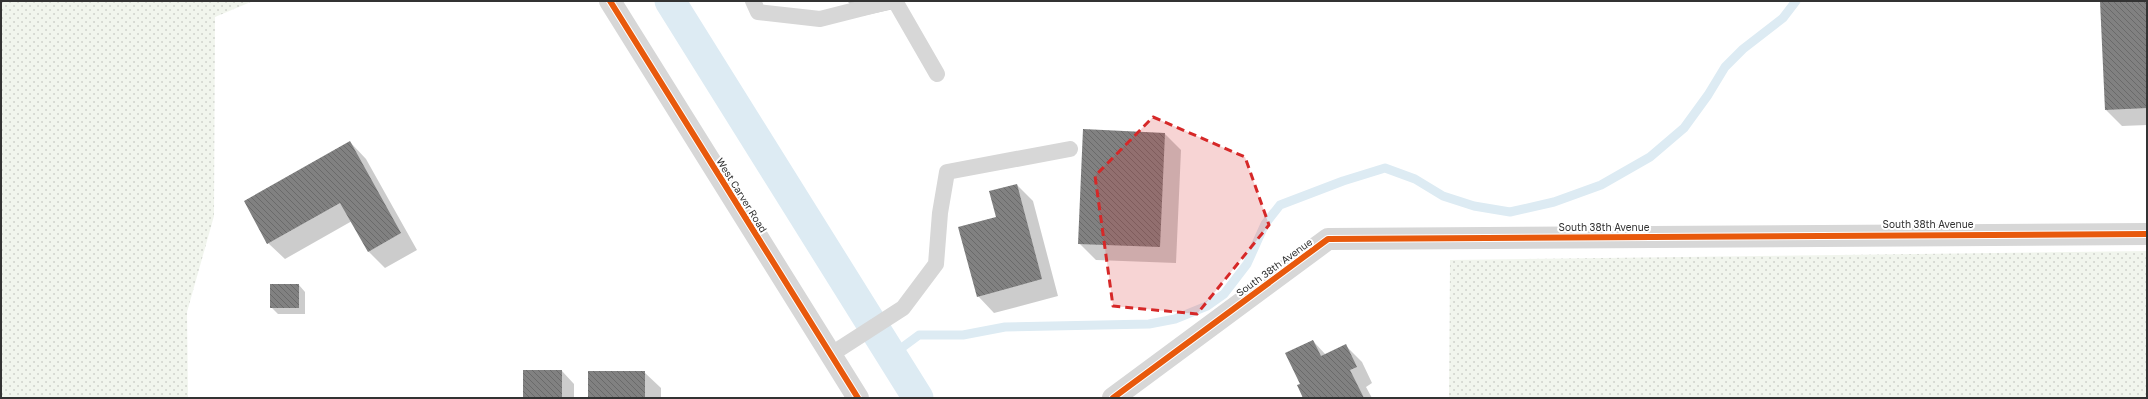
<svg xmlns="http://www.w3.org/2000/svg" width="2148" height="399" font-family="'Golos Text',sans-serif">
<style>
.grass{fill:url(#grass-dots)}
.shadow{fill:#0003}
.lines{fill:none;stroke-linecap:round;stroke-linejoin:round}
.stream{stroke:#ddebf3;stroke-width:9}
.canal{stroke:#ddebf3;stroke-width:31}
.building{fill:url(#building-back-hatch)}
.service{stroke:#d7d7d7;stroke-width:16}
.minor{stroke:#d7d7d7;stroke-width:22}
.cycleway-casing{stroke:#fff;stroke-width:8}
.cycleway{stroke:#e8590c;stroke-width:6}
.marked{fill:#d62828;fill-opacity:0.2;stroke:#d62828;stroke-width:3;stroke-dasharray:8 5;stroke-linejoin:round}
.labels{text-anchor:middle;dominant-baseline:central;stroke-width:4;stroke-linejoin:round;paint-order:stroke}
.street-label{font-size:10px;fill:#333;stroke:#fff}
</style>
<defs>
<pattern id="grass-dots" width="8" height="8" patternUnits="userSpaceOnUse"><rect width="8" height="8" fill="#f1f5ed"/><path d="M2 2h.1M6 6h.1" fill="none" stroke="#cfd2cc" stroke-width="1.8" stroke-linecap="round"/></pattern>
<pattern id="building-back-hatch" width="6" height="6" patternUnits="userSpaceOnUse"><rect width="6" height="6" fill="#818181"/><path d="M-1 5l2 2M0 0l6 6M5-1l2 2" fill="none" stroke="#6a6a6a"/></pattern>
</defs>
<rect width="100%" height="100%" fill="#fff"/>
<!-- grass -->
<path class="grass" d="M 1,1 L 253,1 L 215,17 L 214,216 L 187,312 L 188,398 L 1,398 Z
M 2147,251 L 2147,398 L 1449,398 L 1450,260 Z"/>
<!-- shadow -->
<path class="shadow" d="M 847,1 L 892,1 L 894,9 L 862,16 Z
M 2147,1 L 2147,125 L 2122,126 L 2106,110 Z
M 1165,134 L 1181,150 L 1176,263 L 1096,260 L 1079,243 Z
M 350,142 L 366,159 L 417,250 L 385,268 L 369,252 L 352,221 L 285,259 L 268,243 Z
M 1017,185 L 1033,201 L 1058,296 L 994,313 L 978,296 L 997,218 Z
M 299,285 L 305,292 L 305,314 L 278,314 L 271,307 Z
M 1313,341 L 1326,355 L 1345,345 L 1362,362 L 1372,383 L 1366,387 L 1372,398 L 1304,398 L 1301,384 Z
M 562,371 L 574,384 L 574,398 L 524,398 Z
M 644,372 L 661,388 L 661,398 L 589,398 Z"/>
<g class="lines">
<!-- stream -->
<path class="stream" d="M 892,355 L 919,335 L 963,335 L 1005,327 L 1149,324 L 1175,319 L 1207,306 L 1224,294 L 1247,264 L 1265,224 L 1280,205 L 1343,181 L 1385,168 L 1415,179 L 1443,196 L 1474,206 L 1510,212 L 1554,202 L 1601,185 L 1650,157 L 1684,128 L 1708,95 L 1725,67 L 1743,49 L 1783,18 L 1796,1"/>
<!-- canal -->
<path class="canal" d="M 670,1 L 918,398"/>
</g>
<!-- building -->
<path class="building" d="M 2100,1 L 2147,1 L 2147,108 L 2105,110 Z
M 1083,129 L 1165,133 L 1160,247 L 1078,244 Z
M 350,141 L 401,233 L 368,252 L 340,203 L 267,244 L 244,201 Z
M 1017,184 L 1042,279 L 977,297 L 958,227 L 996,217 L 989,191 Z
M 270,284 L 299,284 L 299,308 L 270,308 Z
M 1313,340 L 1321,356 L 1346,344 L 1357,367 L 1350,370 L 1364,398 L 1303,398 L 1297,385 L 1300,384 L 1285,353 Z
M 523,370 L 562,370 L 562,398 L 523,398 Z
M 588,371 L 645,371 L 645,398 L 588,398 Z"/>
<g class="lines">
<!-- service -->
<path class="service" d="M 753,1 L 758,12 L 820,19 L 891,1
M 895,1 L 937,74
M 830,355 L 903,308 L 936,264 L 940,213 L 947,172 L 1070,149"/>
<!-- minor -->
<path class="minor" d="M 610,1 L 858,398
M 1113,398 L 1328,239 L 2147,234"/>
<!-- cycleway casing -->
<g class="cycleway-casing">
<path id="cycleway" d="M 610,1 L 858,398
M 1113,398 L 1328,239 L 2147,234"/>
</g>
<!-- cycleway -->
<use href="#cycleway" class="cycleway"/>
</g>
<!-- marked area -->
<path class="marked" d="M 1153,117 L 1245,157 L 1269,225 L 1197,314 L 1113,306 L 1095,176 Z"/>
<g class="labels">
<!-- street labels -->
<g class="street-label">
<text transform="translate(742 195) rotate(58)">West Carver Road</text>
<text x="1928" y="224">South 38th Avenue</text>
<text x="1604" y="227">South 38th Avenue</text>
<text transform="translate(1274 267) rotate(-36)">South 38th Avenue</text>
</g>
</g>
<!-- border -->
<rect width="2148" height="399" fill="none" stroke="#333333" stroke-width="4"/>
</svg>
